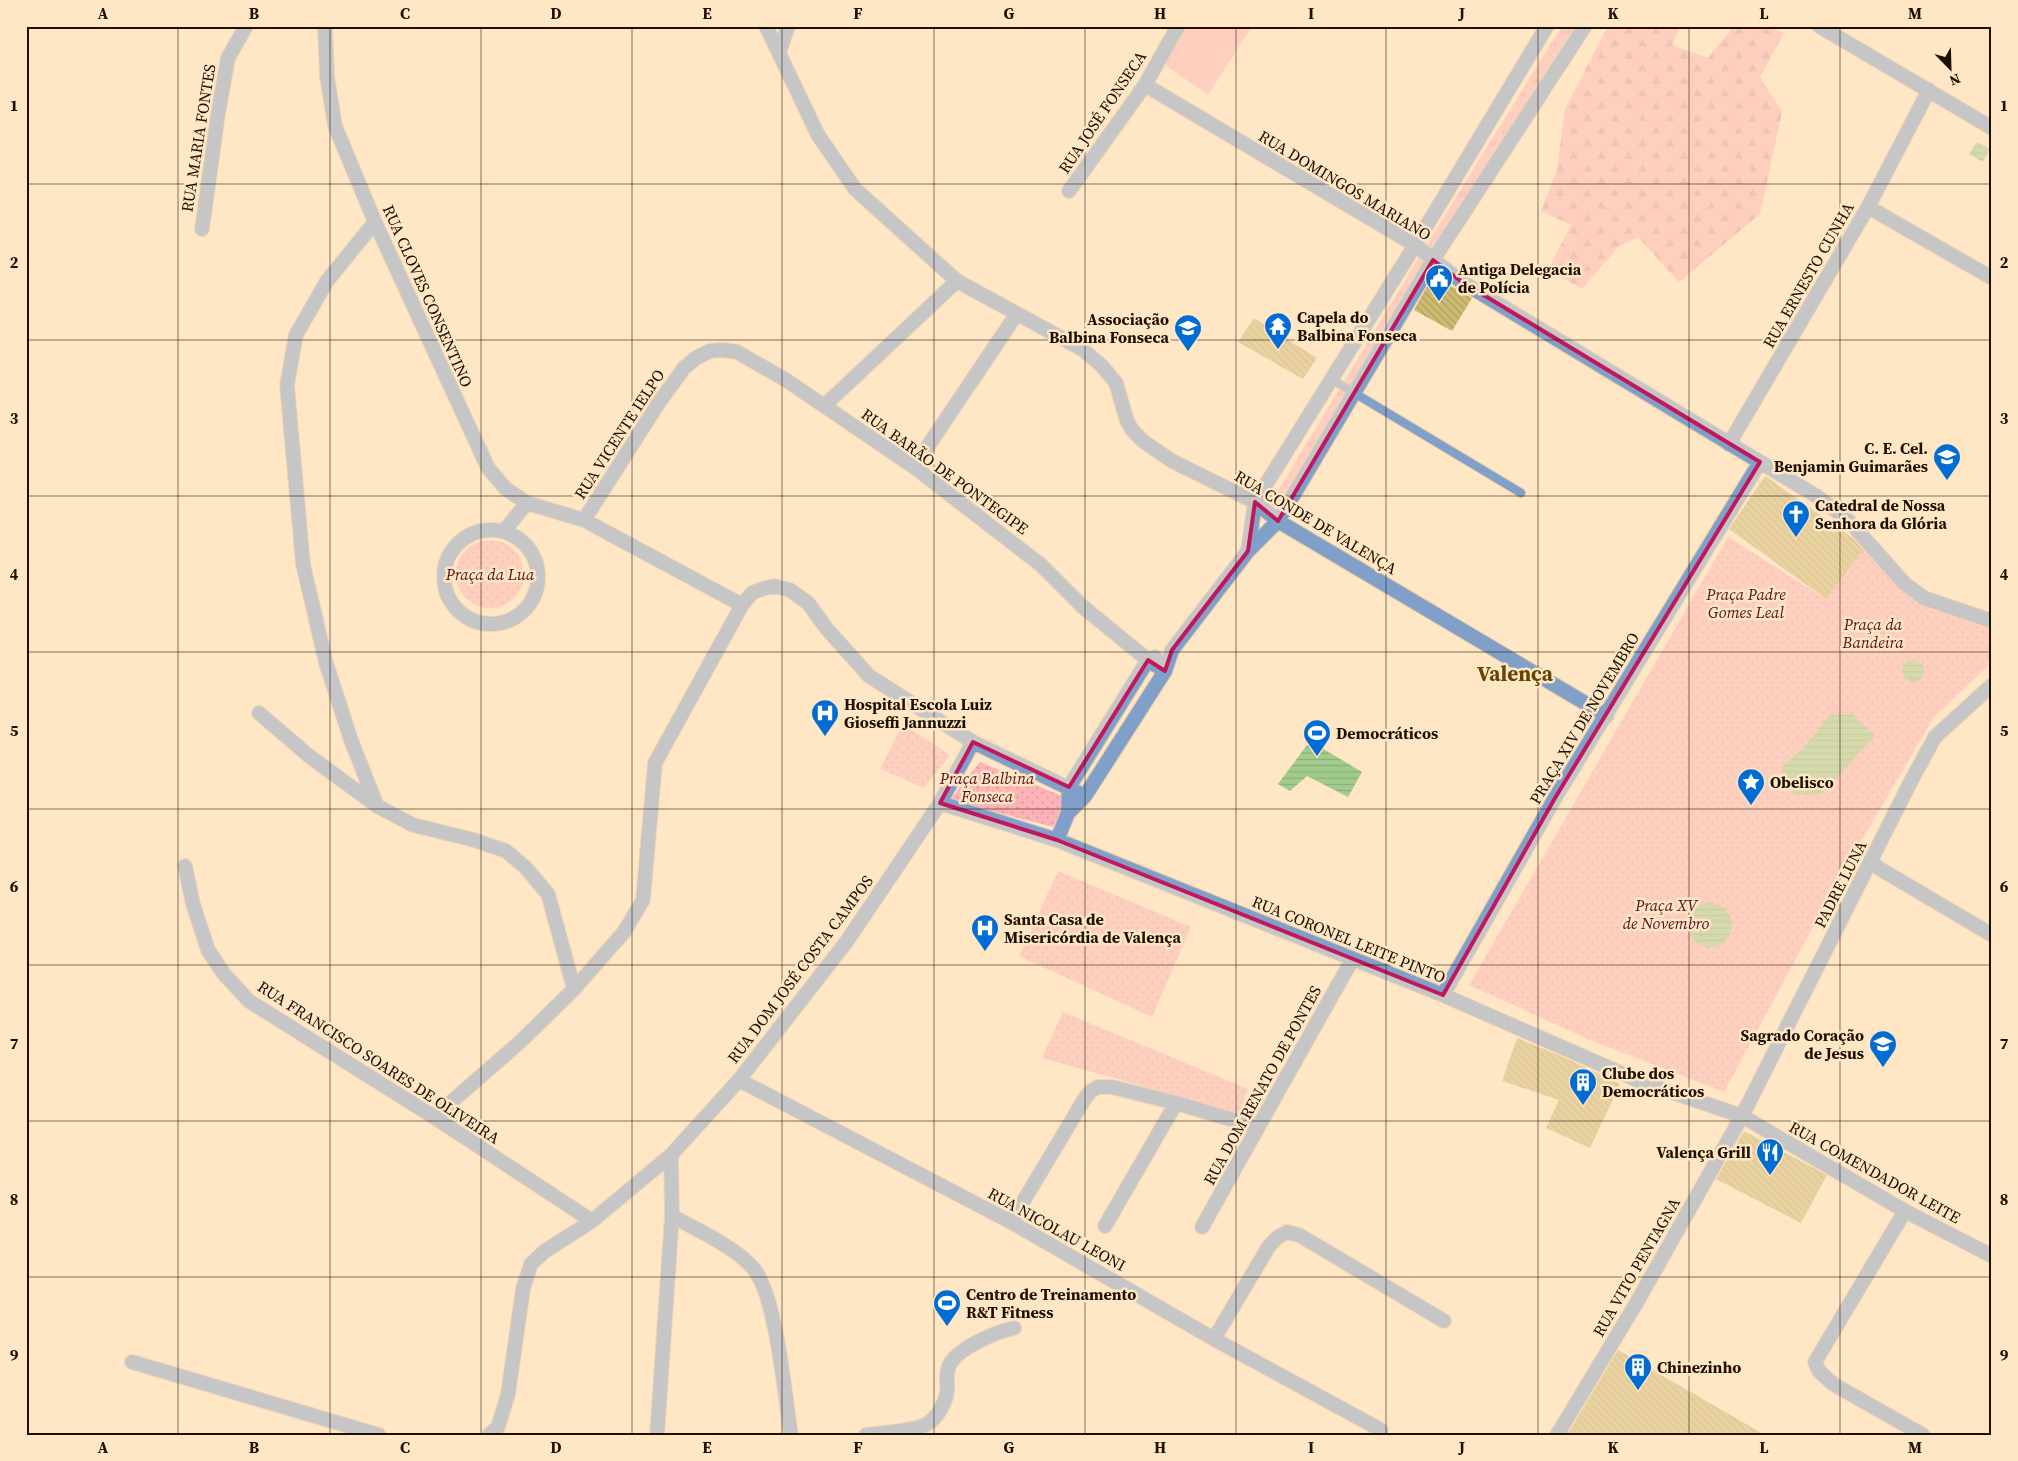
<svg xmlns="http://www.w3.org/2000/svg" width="2018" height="1461" font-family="'Source Serif 4',serif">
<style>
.grass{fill:url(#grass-tufts)}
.forest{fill:url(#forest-firs)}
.park{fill:url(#park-dots)}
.pitch{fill:#fdb3b7}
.water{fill:url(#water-rules)}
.building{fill:url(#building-back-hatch)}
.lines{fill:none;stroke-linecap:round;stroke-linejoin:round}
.service-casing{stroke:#dbc4a5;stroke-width:10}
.minor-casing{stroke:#dbc4a5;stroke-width:16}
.tertiary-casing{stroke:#dbc4a5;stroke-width:16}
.service{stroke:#80a0c9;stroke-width:8}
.minor{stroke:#80a0c9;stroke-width:14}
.tertiary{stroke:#80a0c9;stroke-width:14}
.marked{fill:none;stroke:#c2185b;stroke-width:4;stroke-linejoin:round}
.grid{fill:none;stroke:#1e1000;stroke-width:1;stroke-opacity:0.55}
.labels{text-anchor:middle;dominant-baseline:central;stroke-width:5;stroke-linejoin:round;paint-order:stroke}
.street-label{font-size:16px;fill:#1e1000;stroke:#ffe6c5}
.poi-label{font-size:16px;font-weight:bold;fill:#1e1000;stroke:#ffe6c5;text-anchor:start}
.park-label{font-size:16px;font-style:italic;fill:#57111e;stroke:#ffe6c5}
.district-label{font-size:21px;font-weight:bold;fill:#654302;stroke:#ffe6c5}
.neatline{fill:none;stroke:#1e1000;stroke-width:2}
.grid-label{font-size:16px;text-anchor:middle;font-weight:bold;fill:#1e1000}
</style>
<defs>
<pattern id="grass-tufts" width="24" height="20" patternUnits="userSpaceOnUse" patternTransform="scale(1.25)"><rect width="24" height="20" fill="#fdb3b7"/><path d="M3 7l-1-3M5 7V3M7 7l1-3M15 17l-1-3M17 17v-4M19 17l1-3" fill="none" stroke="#d8999c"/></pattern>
<pattern id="forest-firs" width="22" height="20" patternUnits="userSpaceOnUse" patternTransform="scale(1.25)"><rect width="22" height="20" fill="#fdb3b7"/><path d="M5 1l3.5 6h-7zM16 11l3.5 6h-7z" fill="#d8999c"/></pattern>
<pattern id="park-dots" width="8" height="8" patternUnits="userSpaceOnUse" patternTransform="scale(1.25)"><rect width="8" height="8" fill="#fdb3b7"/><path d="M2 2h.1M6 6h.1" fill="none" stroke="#d8999c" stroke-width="1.8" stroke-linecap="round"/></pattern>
<pattern id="water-rules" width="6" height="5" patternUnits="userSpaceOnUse" patternTransform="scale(1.25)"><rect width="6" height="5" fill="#a2cc8d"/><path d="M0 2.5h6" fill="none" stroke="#8bae78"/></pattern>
<pattern id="building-back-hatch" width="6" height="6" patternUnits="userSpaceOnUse" patternTransform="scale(1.25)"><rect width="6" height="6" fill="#cebb71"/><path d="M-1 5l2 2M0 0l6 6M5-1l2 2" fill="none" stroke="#b0a060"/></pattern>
</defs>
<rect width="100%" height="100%" fill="#ffe6c5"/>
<!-- grass -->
<path class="grass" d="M 1562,26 L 1579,26 L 1277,516 L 1267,509 L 1427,244 Z"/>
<!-- forest -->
<path class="forest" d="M 1608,26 L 1681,26 L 1672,45 L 1708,58 L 1734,26 L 1769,26 L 1784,33 L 1760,77 L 1782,112 L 1760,214 L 1679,282 L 1638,237 L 1618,247 L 1582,289 L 1548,270 L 1571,225 L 1541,211 L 1557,170 L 1565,109 Z"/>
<!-- park -->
<path class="park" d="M 1728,537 L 1826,599 L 1864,547 L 1922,601 L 1992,629 L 1992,662 L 1934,717 L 1840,877 L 1724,1092 L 1588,1039 L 1469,985 Z
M456 574a34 34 0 1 1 68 0a34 34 0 1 1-68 0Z
M 903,724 L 950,755 L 924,788 L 880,769 Z
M 980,762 L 1067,798 L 1053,827 L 950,800 Z
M 1058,871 L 1191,927 L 1152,1017 L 1019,956 Z
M 1063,1012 L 1248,1089 L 1237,1118 L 1132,1083 L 1042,1058 Z"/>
<!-- pitch -->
<path class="pitch" d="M 1186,26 L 1252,26 L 1208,95 L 1164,64 Z"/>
<!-- water -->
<path class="water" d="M 1977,142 L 1990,149 L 1983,162 L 1969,154 Z
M1902 671a11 11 0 1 1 22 0a11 11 0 1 1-22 0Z
M 1852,714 L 1875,736 L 1820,795 L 1795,795 L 1781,768 L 1803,748 L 1830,715 Z
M 1310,741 L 1362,772 L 1348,797 L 1307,776 L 1290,791 L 1278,784 Z
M1688 925a22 22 0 1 1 44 0a22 22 0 1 1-44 0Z"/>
<!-- building -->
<path class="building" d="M 1433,276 L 1472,298 L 1452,331 L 1414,310 Z
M 1254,318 L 1317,358 L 1303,379 L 1238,342 Z
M 1765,476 L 1854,539 L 1863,550 L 1826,599 L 1729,529 Z
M 1517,1038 L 1570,1060 L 1620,1084 L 1590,1148 L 1546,1128 L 1559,1100 L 1502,1081 Z
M 1744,1131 L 1827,1175 L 1801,1223 L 1716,1179 Z
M 1618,1350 L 1765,1435 L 1567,1435 Z"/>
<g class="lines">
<!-- service casing -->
<g class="service-casing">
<path id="service" d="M 1331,379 L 1521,493"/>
</g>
<!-- minor casing -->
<g class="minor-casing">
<path id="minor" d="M 325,26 L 327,76 L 335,126 L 375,222 L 488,468 L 506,489 L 527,503 L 584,520 L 742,605
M 766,26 L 818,135 L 855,189 L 957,281 L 1082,349 L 1102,366 L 1116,383 L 1127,421 L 1133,431 L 1143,441 L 1172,461 L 1255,502 L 1278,521 L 1607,716
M 1819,26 L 1992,128
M 779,53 L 788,26
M 1145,85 L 1415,245 L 1462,282 L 1818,497 L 1848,520 L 1905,584 L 1924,598 L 1992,621
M 1069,191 L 1145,85 L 1178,26
M 1868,207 L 1992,278
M 375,222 L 327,281 L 296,335 L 287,385 L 303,564 L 326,663 L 351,740 L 377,806 L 413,825 L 474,840 L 506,851 L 525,867 L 548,894 L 574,989
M 202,229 L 218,114 L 228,58 L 246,26
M 824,406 L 957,281
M 1729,444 L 1868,207 L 1929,90
M 914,467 L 1016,315
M 584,520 L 658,404 L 684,368 L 696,358 L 710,351 L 723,350 L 737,352 L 786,380 L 914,467 L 1041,565 L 1083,607 L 1148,660 L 1165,671
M444 577a47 47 0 1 1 94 0a47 47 0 1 1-94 0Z
M 504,531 L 527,503
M 1248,551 L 1255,502 L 1415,245 L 1547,26
M 259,713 L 309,756 L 376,805
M 940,803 L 1057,840 L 1443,995 L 1639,1081 L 1742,1116
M 1068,813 L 1085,796 L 1165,671 L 1172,650 L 1248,551 L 1278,521 L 1433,260 L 1585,26
M 1057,840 L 1068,813 L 1069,787 L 1148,660 L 1155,657
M 1870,863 L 1992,935
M 185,866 L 193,904 L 208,950 L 224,974 L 249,1001 L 434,1117 L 592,1221
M 1443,995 L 1555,798 L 1760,462
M 739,1080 L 1011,1222 L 1214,1339 L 1381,1430
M 434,1117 L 520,1042 L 574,989 L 624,932 L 643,900 L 655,763 L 742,605 L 752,593 L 762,589 L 774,586 L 790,590 L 808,603 L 827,629 L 869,676 L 973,742 L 1085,796
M 1905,1211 L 1815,1362 L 1819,1371 L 1833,1384 L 1923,1435
M 672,1216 C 697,1230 734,1246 753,1268 C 776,1294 785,1397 791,1435
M 1011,1222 L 1085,1098 L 1091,1091 L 1098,1087 L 1112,1087 L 1176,1103 L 1257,1127
M 1105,1226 L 1176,1103
M 1202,1227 L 1352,960
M 1214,1339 L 1269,1246 L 1278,1237 L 1287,1232 L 1299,1235 L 1444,1321
M 132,1362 L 379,1435
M 489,1435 L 498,1427 L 508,1394 L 523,1289 L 531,1264 L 545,1251 L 592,1221 L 671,1155 L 739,1080 L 847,941 L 940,803 L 973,742
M 657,1435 L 672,1216 L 671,1155
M 866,1435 C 882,1433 915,1431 927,1424 C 937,1418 945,1404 947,1392 C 948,1383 945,1375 949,1366 C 957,1348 996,1332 1014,1328"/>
</g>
<!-- tertiary casing -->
<g class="tertiary-casing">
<path id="tertiary" d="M 1742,1116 L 1905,1211 L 1992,1256
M 1557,1435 L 1637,1302 L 1742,1116 L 1912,779 L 1935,737 L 1992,685"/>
</g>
<!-- service -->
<use href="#service" class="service"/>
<!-- minor -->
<use href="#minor" class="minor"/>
<!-- tertiary -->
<use href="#tertiary" class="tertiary"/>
</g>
<!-- marked area -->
<path d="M0 0H2018V1461H0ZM 1433,260 L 1462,282 L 1760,462 L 1555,798 L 1443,995 L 1057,840 L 940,803 L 973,742 L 1069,787 L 1148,660 L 1165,671 L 1172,650 L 1248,551 L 1255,502 L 1278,521 Z" fill="#ffe6c5" fill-opacity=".55" fill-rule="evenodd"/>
<path class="marked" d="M 1433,260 L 1462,282 L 1760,462 L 1555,798 L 1443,995 L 1057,840 L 940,803 L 973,742 L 1069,787 L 1148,660 L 1165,671 L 1172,650 L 1248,551 L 1255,502 L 1278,521 Z"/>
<!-- grid -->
<path class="grid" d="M 178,26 L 178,1435M 330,26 L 330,1435M 481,26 L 481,1435M 632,26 L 632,1435M 782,26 L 782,1435M 934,26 L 934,1435M 1085,26 L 1085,1435M 1236,26 L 1236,1435M 1386,26 L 1386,1435M 1538,26 L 1538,1435M 1689,26 L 1689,1435M 1840,26 L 1840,1435M 26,184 L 1992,184M 26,340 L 1992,340M 26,496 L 1992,496M 26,652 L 1992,652M 26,809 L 1992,809M 26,965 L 1992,965M 26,1121 L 1992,1121M 26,1277 L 1992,1277"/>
<!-- icons -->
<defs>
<g id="civic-pin" transform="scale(1.4375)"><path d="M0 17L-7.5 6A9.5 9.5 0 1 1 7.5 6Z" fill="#016cd4" stroke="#ffe6c5"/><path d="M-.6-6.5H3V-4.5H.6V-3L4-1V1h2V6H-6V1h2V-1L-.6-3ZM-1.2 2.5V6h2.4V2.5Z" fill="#fff"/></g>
<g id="temple-pin" transform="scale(1.4375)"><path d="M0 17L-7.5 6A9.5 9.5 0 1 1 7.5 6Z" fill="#016cd4" stroke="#ffe6c5"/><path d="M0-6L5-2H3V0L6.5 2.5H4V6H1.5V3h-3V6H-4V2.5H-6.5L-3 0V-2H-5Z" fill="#fff"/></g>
<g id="school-pin" transform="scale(1.4375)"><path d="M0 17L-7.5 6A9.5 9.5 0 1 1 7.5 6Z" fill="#016cd4" stroke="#ffe6c5"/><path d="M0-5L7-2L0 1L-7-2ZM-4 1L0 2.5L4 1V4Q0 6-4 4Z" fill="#fff"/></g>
<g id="church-pin" transform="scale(1.4375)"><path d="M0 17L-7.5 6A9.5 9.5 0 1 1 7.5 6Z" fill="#016cd4" stroke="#ffe6c5"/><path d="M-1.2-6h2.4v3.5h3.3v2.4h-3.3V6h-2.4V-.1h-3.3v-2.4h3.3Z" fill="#fff"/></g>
<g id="hospital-pin" transform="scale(1.4375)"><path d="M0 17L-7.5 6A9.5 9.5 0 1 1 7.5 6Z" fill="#016cd4" stroke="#ffe6c5"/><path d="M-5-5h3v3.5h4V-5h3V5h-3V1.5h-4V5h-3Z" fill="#fff"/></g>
<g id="stadium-pin" transform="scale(1.4375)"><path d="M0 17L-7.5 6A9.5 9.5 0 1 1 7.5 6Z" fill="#016cd4" stroke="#ffe6c5"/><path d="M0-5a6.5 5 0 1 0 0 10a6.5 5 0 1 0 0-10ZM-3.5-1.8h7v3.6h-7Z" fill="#fff"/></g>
<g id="sight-pin" transform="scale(1.4375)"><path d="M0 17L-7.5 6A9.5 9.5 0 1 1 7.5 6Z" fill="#016cd4" stroke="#ffe6c5"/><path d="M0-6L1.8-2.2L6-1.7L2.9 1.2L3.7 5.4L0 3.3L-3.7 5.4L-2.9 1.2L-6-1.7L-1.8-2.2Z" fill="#fff"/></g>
<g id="building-pin" transform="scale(1.4375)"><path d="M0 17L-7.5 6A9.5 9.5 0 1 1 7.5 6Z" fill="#016cd4" stroke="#ffe6c5"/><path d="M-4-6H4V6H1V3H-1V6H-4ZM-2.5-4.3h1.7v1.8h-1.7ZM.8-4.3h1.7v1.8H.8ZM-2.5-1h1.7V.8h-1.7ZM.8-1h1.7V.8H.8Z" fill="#fff"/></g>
<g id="restaurant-pin" transform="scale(1.4375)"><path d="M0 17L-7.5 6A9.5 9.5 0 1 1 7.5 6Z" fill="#016cd4" stroke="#ffe6c5"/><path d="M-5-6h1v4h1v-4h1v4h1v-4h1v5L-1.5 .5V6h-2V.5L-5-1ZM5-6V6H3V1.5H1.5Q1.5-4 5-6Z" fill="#fff"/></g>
</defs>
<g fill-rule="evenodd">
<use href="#civic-pin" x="1439" y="278"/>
<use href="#temple-pin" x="1278" y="326"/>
<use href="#school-pin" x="1188" y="328"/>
<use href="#school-pin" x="1947" y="457"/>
<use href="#church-pin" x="1796" y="514"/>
<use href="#hospital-pin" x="825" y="713"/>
<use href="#stadium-pin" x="1317" y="733"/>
<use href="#sight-pin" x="1751" y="782"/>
<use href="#hospital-pin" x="985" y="928"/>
<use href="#school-pin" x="1883" y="1044"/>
<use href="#building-pin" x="1583" y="1082"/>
<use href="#restaurant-pin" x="1770" y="1152"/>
<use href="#stadium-pin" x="947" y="1303"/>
<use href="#building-pin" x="1638" y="1367"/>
</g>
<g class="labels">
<!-- street labels -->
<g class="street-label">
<text transform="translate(1102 112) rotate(-56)">RUA JOSÉ FONSECA</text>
<text transform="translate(198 138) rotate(-81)">RUA MARIA FONTES</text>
<text transform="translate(1345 185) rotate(31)">RUA DOMINGOS MARIANO</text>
<text transform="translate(1808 275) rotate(-60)">RUA ERNESTO CUNHA</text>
<text transform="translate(428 296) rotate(66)">RUA CLOVES CONSENTINO</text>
<text transform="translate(619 434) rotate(-57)">RUA VICENTE IELPO</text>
<text transform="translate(945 471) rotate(36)">RUA BARÃO DE PONTEGIPE</text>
<text transform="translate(1316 522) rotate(31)">RUA CONDE DE VALENÇA</text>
<text transform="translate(1584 718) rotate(-59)">PRAÇA XIV DE NOVEMBRO</text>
<text transform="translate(1840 884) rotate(-63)">PADRE LUNA</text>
<text transform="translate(1349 939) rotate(22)">RUA CORONEL LEITE PINTO</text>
<text transform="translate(800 969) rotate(-53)">RUA DOM JOSÉ COSTA CAMPOS</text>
<text transform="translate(379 1062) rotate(33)">RUA FRANCISCO SOARES DE OLIVEIRA</text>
<text transform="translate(1262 1085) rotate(-61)">RUA DOM RENATO DE PONTES</text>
<text transform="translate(1875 1172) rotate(29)">RUA COMENDADOR LEITE</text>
<text transform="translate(1057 1229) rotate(29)">RUA NICOLAU LEONI</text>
<text transform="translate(1636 1267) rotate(-60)">RUA VITO PENTAGNA</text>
</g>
<!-- poi labels -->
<g class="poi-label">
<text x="1458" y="269">Antiga Delegacia<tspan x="1458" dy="18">de Polícia</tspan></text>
<text x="1297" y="317">Capela do<tspan x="1297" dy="18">Balbina Fonseca</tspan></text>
<text x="1169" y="319" text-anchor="end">Associação<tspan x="1169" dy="18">Balbina Fonseca</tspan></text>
<text x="1928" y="448" text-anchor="end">C. E. Cel.<tspan x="1928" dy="18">Benjamin Guimarães</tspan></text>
<text x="1815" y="505">Catedral de Nossa<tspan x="1815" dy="18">Senhora da Glória</tspan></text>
<text x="844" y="704">Hospital Escola Luiz<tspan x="844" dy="18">Gioseffi Jannuzzi</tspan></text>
<text x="1336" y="733">Democráticos</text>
<text x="1770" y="782">Obelisco</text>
<text x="1004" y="919">Santa Casa de<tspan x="1004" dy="18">Misericórdia de Valença</tspan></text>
<text x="1864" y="1035" text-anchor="end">Sagrado Coração<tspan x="1864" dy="18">de Jesus</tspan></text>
<text x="1602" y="1073">Clube dos<tspan x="1602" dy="18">Democráticos</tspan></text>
<text x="1751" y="1152" text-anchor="end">Valença Grill</text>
<text x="966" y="1294">Centro de Treinamento<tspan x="966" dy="18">R&amp;T Fitness</tspan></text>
<text x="1657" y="1367">Chinezinho</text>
</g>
<!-- park labels -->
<g class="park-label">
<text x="490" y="574">Praça da Lua</text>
<text x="1746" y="594">Praça Padre<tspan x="1746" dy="18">Gomes Leal</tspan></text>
<text x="1873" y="624">Praça da<tspan x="1873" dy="18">Bandeira</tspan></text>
<text x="987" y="778">Praça Balbina<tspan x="987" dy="18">Fonseca</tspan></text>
<text x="1666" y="905">Praça XV<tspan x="1666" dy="18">de Novembro</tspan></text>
</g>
<!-- district labels -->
<g class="district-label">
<text x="1515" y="673">Valença</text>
</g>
</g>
<!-- border -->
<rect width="2018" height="1461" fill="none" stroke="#ffe6c5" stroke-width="55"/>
<!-- north arrow -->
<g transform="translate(1950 68) rotate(157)" stroke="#ffe6c5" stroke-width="4" paint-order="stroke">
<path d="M0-4L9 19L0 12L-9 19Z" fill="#1e1000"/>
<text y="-8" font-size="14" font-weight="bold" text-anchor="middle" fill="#1e1000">N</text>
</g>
<rect x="28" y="28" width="1962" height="1406" class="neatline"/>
<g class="grid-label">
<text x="103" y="19">A</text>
<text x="254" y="19">B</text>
<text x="405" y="19">C</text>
<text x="556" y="19">D</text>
<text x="707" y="19">E</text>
<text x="858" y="19">F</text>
<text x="1009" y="19">G</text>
<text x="1160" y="19">H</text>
<text x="1311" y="19">I</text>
<text x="1462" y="19">J</text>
<text x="1613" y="19">K</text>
<text x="1764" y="19">L</text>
<text x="1915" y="19">M</text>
<text x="14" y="111">1</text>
<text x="2004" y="111">1</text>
<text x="14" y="268">2</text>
<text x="2004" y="268">2</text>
<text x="14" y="424">3</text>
<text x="2004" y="424">3</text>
<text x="14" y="580">4</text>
<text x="2004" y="580">4</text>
<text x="14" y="736">5</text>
<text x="2004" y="736">5</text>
<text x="14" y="892">6</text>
<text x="2004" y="892">6</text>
<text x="14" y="1049">7</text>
<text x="2004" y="1049">7</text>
<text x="14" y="1205">8</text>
<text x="2004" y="1205">8</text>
<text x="14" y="1361">9</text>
<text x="2004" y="1361">9</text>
<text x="103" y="1453">A</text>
<text x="254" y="1453">B</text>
<text x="405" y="1453">C</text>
<text x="556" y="1453">D</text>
<text x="707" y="1453">E</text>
<text x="858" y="1453">F</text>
<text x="1009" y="1453">G</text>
<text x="1160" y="1453">H</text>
<text x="1311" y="1453">I</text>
<text x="1462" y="1453">J</text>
<text x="1613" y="1453">K</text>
<text x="1764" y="1453">L</text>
<text x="1915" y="1453">M</text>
</g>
</svg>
